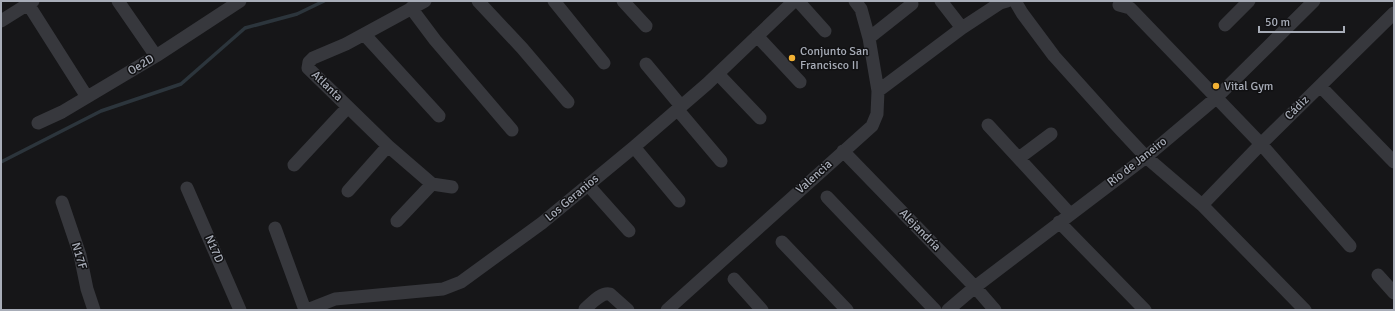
<svg xmlns="http://www.w3.org/2000/svg" width="1395" height="311" font-family="Signika,sans-serif">
<style>
.lines{fill:none;stroke-linecap:round;stroke-linejoin:round}
.stream{stroke:#2c353c;stroke-width:3.5}
.minor{stroke:#37383d;stroke-width:13}
.poi-dot{fill:#f2b134;stroke:#111113;stroke-width:1.5}
.labels{text-anchor:middle;dominant-baseline:central;stroke-width:3;stroke-linejoin:round;paint-order:stroke}
.poi-label{font-size:12px;fill:#a8adb8;stroke:#111113;text-anchor:start}
.street-label{font-size:12px;fill:#a8adb8;stroke:#111113}
</style>
<rect width="100%" height="100%" fill="#161618"/>
<g class="lines">
<!-- stream -->
<path class="stream" d="M 1,162 L 101,111 L 181,84 L 245,28 L 297,14 L 324,1"/>
<!-- minor -->
<path class="minor" d="M 118,1 L 156,56
M 425,1 L 346,44 L 313,58 L 309,62 L 308,68 L 388,146 L 432,184 L 452,187
M 478,1 L 522,48 L 568,102
M 554,1 L 604,63
M 623,1 L 646,26
M 798,1 L 825,31
M 941,1 L 962,28
M 1015,1 L 1022,13 L 1054,56 L 1117,126 L 1146,157 L 1202,205 L 1305,310
M 28,4 L 87,97
M 1119,5 L 1130,8 L 1261,144 L 1350,246
M 411,8 L 435,40 L 512,130
M 1,21 L 33,1
M 1225,25 L 1249,1
M 364,34 L 439,116
M 757,36 L 800,82
M 869,38 L 912,4
M 646,64 L 681,106
M 718,74 L 760,118
M 1320,86 L 1394,162
M 878,91 L 962,28 L 1000,3 L 1007,1
M 677,109 L 721,161
M 38,123 L 62,112 L 156,56 L 240,1
M 988,125 L 1070,214
M 634,147 L 679,201
M 843,151 L 975,287 L 995,310
M 1019,158 L 1051,134
M 294,165 L 348,107
M 588,185 L 629,231
M 187,188 L 240,310
M 348,191 L 388,146
M 827,197 L 935,310
M 62,202 L 80,255 L 87,289 L 94,310
M 1202,205 L 1261,144 L 1394,13
M 397,221 L 432,184
M 1059,222 L 1145,310
M 275,228 L 305,310
M 782,242 L 847,310
M 1378,275 L 1394,293
M 734,279 L 762,310
M 585,309 C 592,303 601,292 610,294 L 628,310
M 307,310 L 335,299 L 443,289 L 461,282 L 542,223 L 634,147 L 707,84 L 794,1
M 667,310 L 872,126 L 877,114 L 878,91 L 869,38 L 861,9 L 855,1
M 948,310 L 975,287 L 1146,157 L 1216,98 L 1314,1"/>
</g>
<!-- markers -->
<g class="poi-dot">
<circle cx="792" cy="58" r="4"/>
<circle cx="1216" cy="86" r="4"/>
</g>
<g class="labels">
<!-- poi labels -->
<g class="poi-label">
<text x="800" y="51">Conjunto San<tspan x="800" dy="14">Francisco II</tspan></text>
<text x="1224" y="86">Vital Gym</text>
</g>
<!-- street labels -->
<g class="street-label">
<text transform="translate(141 65) rotate(-31)">Oe2D</text>
<text transform="translate(327 86) rotate(44)">Atlanta</text>
<text transform="translate(1297 108) rotate(-45)">Cádiz</text>
<text transform="translate(1137 162) rotate(-38)">Río de Janeiro</text>
<text transform="translate(814 177) rotate(-42)">Valencia</text>
<text transform="translate(572 198) rotate(-40)">Los Geranios</text>
<text transform="translate(920 230) rotate(46)">Alejandría</text>
<text transform="translate(214 249) rotate(66)">N17D</text>
<text transform="translate(79 256) rotate(74)">N17F</text>
</g>
</g>
<!-- border -->
<rect width="1395" height="311" fill="none" stroke="#a8adb8" stroke-width="4"/>
<!-- scale -->
<path d="M1259 26v6h85v-6" fill="none" stroke="#a8adb8" stroke-width="2"/>
<text x="1265" y="26" font-size="12" fill="#a8adb8" stroke="#111113" stroke-width="3" paint-order="stroke">50 m</text>
</svg>
